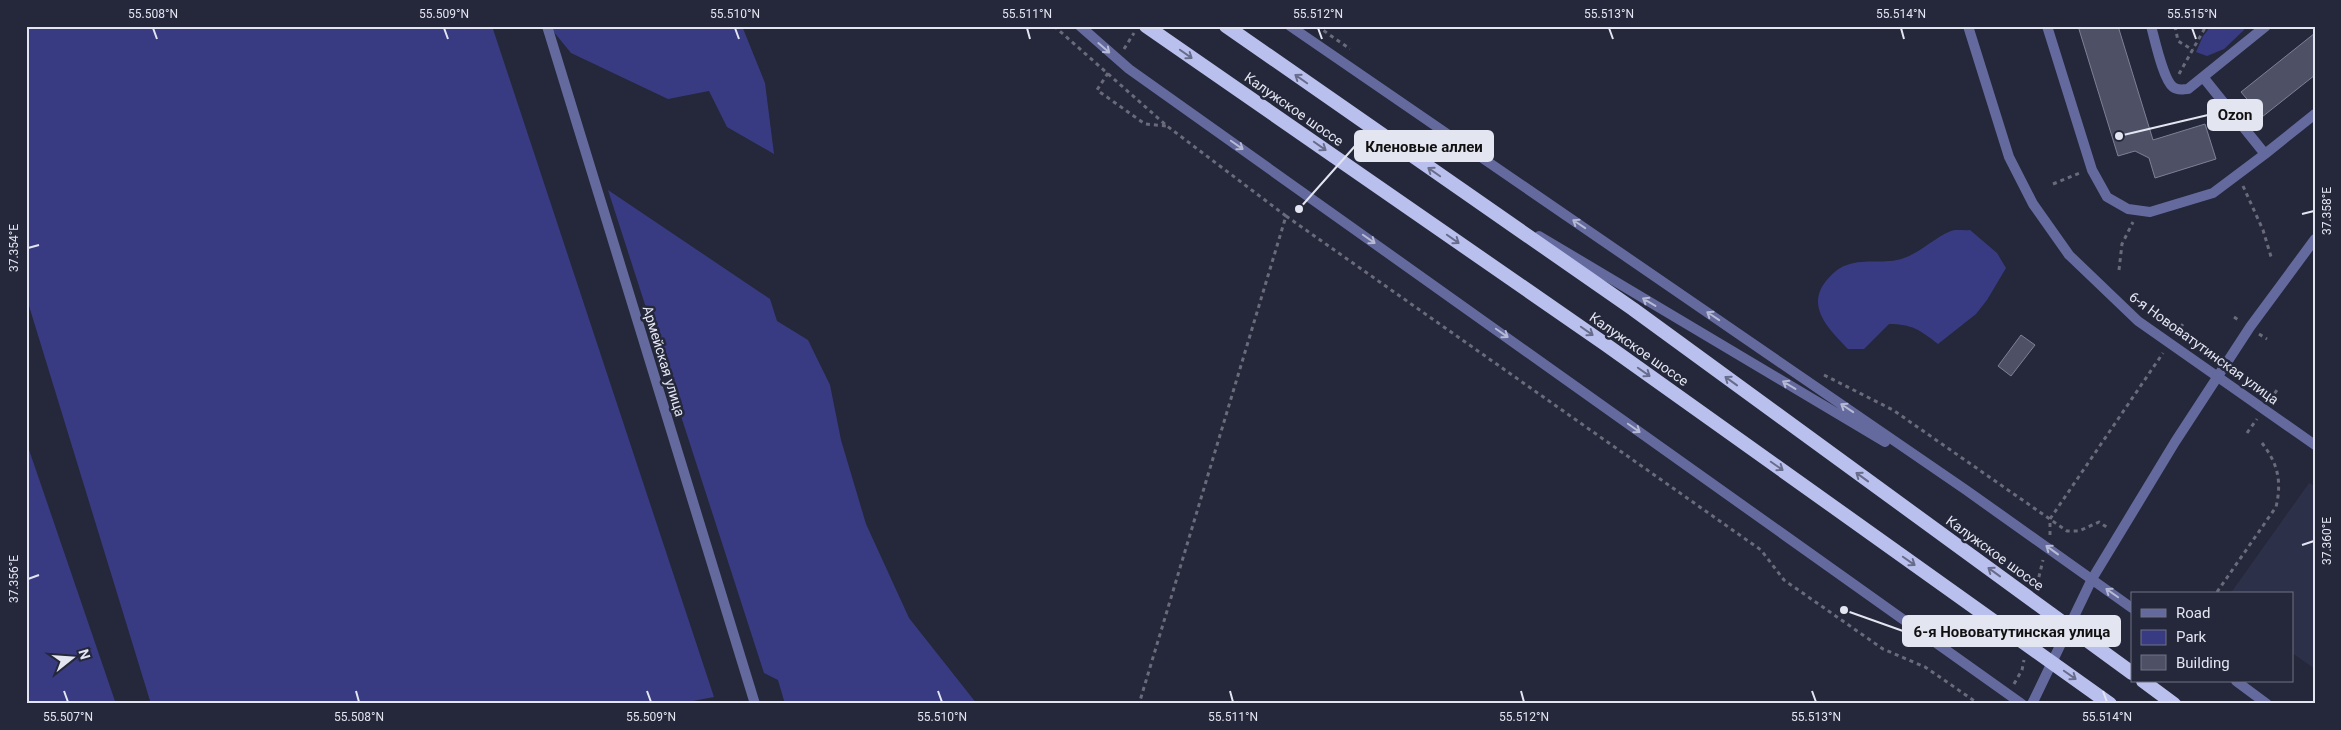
<svg xmlns="http://www.w3.org/2000/svg" width="2341" height="730" font-family="Roboto,sans-serif">
<style>
.built{fill:#2d3049}
.green{fill:#393b82}
.building{fill:#4e5166;stroke:#7d8197}
.lines{fill:none;stroke-linecap:round;stroke-linejoin:round}
.path{stroke:#696b7b;stroke-width:3;stroke-dasharray:4 4;stroke-linecap:butt}
.service{stroke:#646a9e;stroke-width:10}
.minor{stroke:#646a9e;stroke-width:10}
.tertiary{stroke:#646a9e;stroke-width:10}
.trunk{stroke:#bac0ed;stroke-width:14}
.oneway{stroke:#b7bad4}
.oneway2{stroke:#686c8b}
.ticks{fill:none;stroke:#e3e5f1;stroke-width:2}
.labels{text-anchor:middle;dominant-baseline:central;stroke-width:5;stroke-linejoin:round;paint-order:stroke}
.street-label{font-size:14px;fill:#e3e5f1;stroke:#25273a}
.leader{fill:none;stroke:#e3e5f1;stroke-width:2}
.callout-dot{fill:#e3e5f1;stroke:#25273a;stroke-width:2}
.callout{fill:#e3e5f1;stroke:#e3e5f1;stroke-width:2}
.callout-label{font-size:15px;text-anchor:middle;font-weight:bold;fill:#111}
.neatline{fill:none;stroke:#e3e5f1;stroke-width:2}
.ticks-label{font-size:12px;text-anchor:middle;fill:#e3e5f1}
</style>
<rect width="100%" height="100%" fill="#25273a"/>
<!-- built -->
<path class="built" d="M 2309,483 L 2315,486 L 2315,669 L 2292,653 L 2292,594 L 2230,594 Z"/>
<!-- green -->
<path class="green" d="M 26,26 L 492,26 L 714,697 L 677,704 L 151,704 L 26,296 Z
M 549,26 L 742,26 L 765,83 L 774,154 L 727,127 L 709,91 L 668,99 L 571,53 Z
M 2211,26 L 2243,26 L 2244,30 L 2224,49 L 2207,56 L 2196,52 L 2203,36 Z
M 608,190 L 770,299 L 777,321 L 808,340 L 830,385 L 841,440 L 866,524 L 909,618 L 977,704 L 785,704 L 778,680 L 764,673 Z
M 1970,230 L 1997,253 L 2006,268 L 1987,300 L 1976,314 L 1938,344 C 1920,330 1912,324 1889,324 L 1864,349 L 1848,349 C 1830,330 1805,307 1826,281 C 1831,275 1839,267 1847,265 C 1866,258 1885,265 1904,258 C 1921,252 1934,238 1951,231 C 1956,229 1964,231 1970,230 Z
M 26,441 L 116,704 L 26,704 Z"/>
<!-- building -->
<path class="building" d="M 2078,26 L 2118,26 L 2153,140 L 2205,124 L 2216,159 L 2155,178 L 2149,158 L 2135,151 L 2118,156 Z
M 2315,33 L 2315,75 L 2262,117 L 2241,92 Z
M 2021,335 L 2035,345 L 2011,376 L 1998,366 Z"/>
<g class="lines">
<!-- path -->
<path class="path" d="M 1054,26 L 1167,126 L 1286,216 L 1139,704
M 1317,26 L 1350,49
M 2175,26 L 2178,41 L 2193,50
M 1124,49 L 1134,33
M 1108,73 L 1097,90 L 1145,124 L 1166,126
M 2179,74 L 2206,26
M 2053,184 L 2080,173
M 2243,186 L 2263,230 L 2272,260
M 1286,216 L 1761,550 L 1784,580 L 1883,649 L 1925,667 L 1979,704
M 2119,270 L 2122,244 L 2133,222
M 2234,317 L 2240,321
M 2176,334 L 2183,324
M 2259,334 L 2267,339
M 1824,375 L 1893,410 L 2067,531 L 2079,531 L 2099,522 L 2108,528
M 2270,400 L 2277,390
M 2247,433 L 2257,419
M 2050,535 L 2050,519 L 2163,353
M 2037,585 L 2043,560
M 2217,592 L 2276,507 C 2282,481 2278,464 2262,443
M 2029,629 L 2031,616
M 2014,684 L 2022,670 L 2024,660"/>
<!-- service -->
<path class="service" d="M 2047,26 L 2092,170 L 2107,197 L 2128,209 L 2150,212 L 2213,193 L 2265,154 L 2315,114
M 2151,26 C 2155,40 2163,79 2173,87 C 2178,91 2183,89 2188,89 L 2266,26
M 2203,77 L 2265,154"/>
<!-- minor -->
<path class="minor" d="M 1968,26 L 2009,157 L 2033,204 L 2069,255 L 2138,321 L 2315,445
M 2032,704 L 2092,579"/>
<!-- tertiary -->
<path class="tertiary" d="M 547,26 L 755,704
M 1080,26 L 1129,69 L 2022,704
M 1290,26 L 1966,490 L 2132,608
M 1539,236 L 1885,442
M 2092,579 L 2175,442 L 2250,327 L 2315,239
M 2236,681 L 2267,704"/>
<!-- trunk -->
<path class="trunk" d="M 1146,26 L 1605,344 L 2110,704
M 1226,26 L 1633,309 L 2132,673
M 2143,681 L 2174,704"/>
</g>
<!-- one-way arrows -->
<defs><path id="oneway-shaft" d="M-6 0H5M1.5-3L5.5 0L1.5 3" fill="none" stroke-width="1.6" stroke-linecap="round" stroke-linejoin="round" transform="scale(1.25)"/></defs>
<g class="oneway">
<use href="#oneway-shaft" transform="translate(1104 48) rotate(41)"/>
<use href="#oneway-shaft" transform="translate(1237 145) rotate(35)"/>
<use href="#oneway-shaft" transform="translate(1579 224) rotate(-146)"/>
<use href="#oneway-shaft" transform="translate(1369 239) rotate(35)"/>
<use href="#oneway-shaft" transform="translate(1649 302) rotate(-149)"/>
<use href="#oneway-shaft" transform="translate(1713 316) rotate(-146)"/>
<use href="#oneway-shaft" transform="translate(1502 333) rotate(35)"/>
<use href="#oneway-shaft" transform="translate(1789 385) rotate(-149)"/>
<use href="#oneway-shaft" transform="translate(1847 408) rotate(-146)"/>
<use href="#oneway-shaft" transform="translate(1634 428) rotate(35)"/>
<use href="#oneway-shaft" transform="translate(2052 550) rotate(-144)"/>
<use href="#oneway-shaft" transform="translate(2112 593) rotate(-145)"/>
</g>
<g class="oneway2">
<use href="#oneway-shaft" transform="translate(1186 54) rotate(35)"/>
<use href="#oneway-shaft" transform="translate(1301 79) rotate(-145)"/>
<use href="#oneway-shaft" transform="translate(1320 146) rotate(35)"/>
<use href="#oneway-shaft" transform="translate(1434 172) rotate(-145)"/>
<use href="#oneway-shaft" transform="translate(1453 239) rotate(35)"/>
<use href="#oneway-shaft" transform="translate(1587 331) rotate(35)"/>
<use href="#oneway-shaft" transform="translate(1644 372) rotate(35)"/>
<use href="#oneway-shaft" transform="translate(1731 381) rotate(-144)"/>
<use href="#oneway-shaft" transform="translate(1777 466) rotate(35)"/>
<use href="#oneway-shaft" transform="translate(1862 477) rotate(-144)"/>
<use href="#oneway-shaft" transform="translate(1909 561) rotate(35)"/>
<use href="#oneway-shaft" transform="translate(1994 572) rotate(-144)"/>
<use href="#oneway-shaft" transform="translate(2070 675) rotate(35)"/>
</g>
<!-- ticks -->
<path class="ticks" d="M 153,28 L 157,39M 444,28 L 448,39M 735,28 L 739,39M 1027,28 L 1030,39M 1318,28 L 1322,39M 1609,28 L 1613,39M 1901,28 L 1904,39M 2192,28 L 2196,39M 2302,214 L 2314,211M 28,248 L 39,245M 2302,545 L 2314,541M 28,579 L 39,575M 64,691 L 68,702M 356,691 L 359,702M 647,691 L 651,702M 938,691 L 942,702M 1230,691 L 1233,702M 1521,691 L 1524,702M 1812,691 L 1816,702M 2103,691 L 2107,702"/>
<g class="labels">
<!-- street labels -->
<g class="street-label">
<text transform="translate(1294 109) rotate(35)">Калужское шоссе</text>
<text transform="translate(2204 348) rotate(36)">6-я Нововатутинская улица</text>
<text transform="translate(1639 349) rotate(35)">Калужское шоссе</text>
<text transform="translate(664 361) rotate(73)">Армейская улица</text>
<text transform="translate(1995 553) rotate(36)">Калужское шоссе</text>
</g>
</g>
<!-- callouts -->
<path class="leader" d="M2119 136L2208 115M1299 209L1355 146M1844 610L1903 631"/>
<g class="callout-dot">
<circle cx="2119" cy="136" r="5"/>
<circle cx="1299" cy="209" r="5"/>
<circle cx="1844" cy="610" r="5"/>
</g>
<g class="callout">
<rect x="2208" y="100" width="54" height="30" rx="5"/>
<rect x="1355" y="131" width="138" height="30" rx="5"/>
<rect x="1903" y="616" width="217" height="30" rx="5"/>
</g>
<g class="callout-label">
<text x="2235" y="120">Ozon</text>
<text x="1424" y="152">Кленовые аллеи</text>
<text x="2012" y="637">6-я Нововатутинская улица</text>
</g>
<!-- border -->
<rect width="2341" height="730" fill="none" stroke="#25273a" stroke-width="55"/>
<!-- legend -->
<rect x="2131" y="592" width="162" height="90" fill="#25273a" stroke="#717383"/>
<rect x="2141" y="609" width="25" height="8" fill="#646a9e" stroke="#717383"/>
<text x="2176" y="618" font-size="15" fill="#e3e5f1">Road</text>
<rect x="2141" y="630" width="25" height="15" fill="#393b82" stroke="#717383"/>
<text x="2176" y="642" font-size="15" fill="#e3e5f1">Park</text>
<rect x="2141" y="655" width="25" height="15" fill="#4e5166" stroke="#717383"/>
<text x="2176" y="668" font-size="15" fill="#e3e5f1">Building</text>
<!-- north arrow -->
<g transform="translate(72 658) rotate(73)" stroke="#25273a" stroke-width="4" paint-order="stroke">
<path d="M0-4L9 19L0 12L-9 19Z" fill="#e3e5f1"/>
<text y="-8" font-size="14" font-weight="bold" text-anchor="middle" fill="#e3e5f1">N</text>
</g>
<rect x="28" y="28" width="2286" height="674" class="neatline"/>
<g class="ticks-label">
<text x="153" y="18">55.508°N</text>
<text x="444" y="18">55.509°N</text>
<text x="735" y="18">55.510°N</text>
<text x="1027" y="18">55.511°N</text>
<text x="1318" y="18">55.512°N</text>
<text x="1609" y="18">55.513°N</text>
<text x="1901" y="18">55.514°N</text>
<text x="2192" y="18">55.515°N</text>
<text transform="translate(2327 211) rotate(-90)" y="4">37.358°E</text>
<text transform="translate(14 248) rotate(-90)" y="4">37.354°E</text>
<text transform="translate(2327 541) rotate(-90)" y="4">37.360°E</text>
<text transform="translate(14 579) rotate(-90)" y="4">37.356°E</text>
<text x="68" y="721">55.507°N</text>
<text x="359" y="721">55.508°N</text>
<text x="651" y="721">55.509°N</text>
<text x="942" y="721">55.510°N</text>
<text x="1233" y="721">55.511°N</text>
<text x="1524" y="721">55.512°N</text>
<text x="1816" y="721">55.513°N</text>
<text x="2107" y="721">55.514°N</text>
</g>
</svg>
